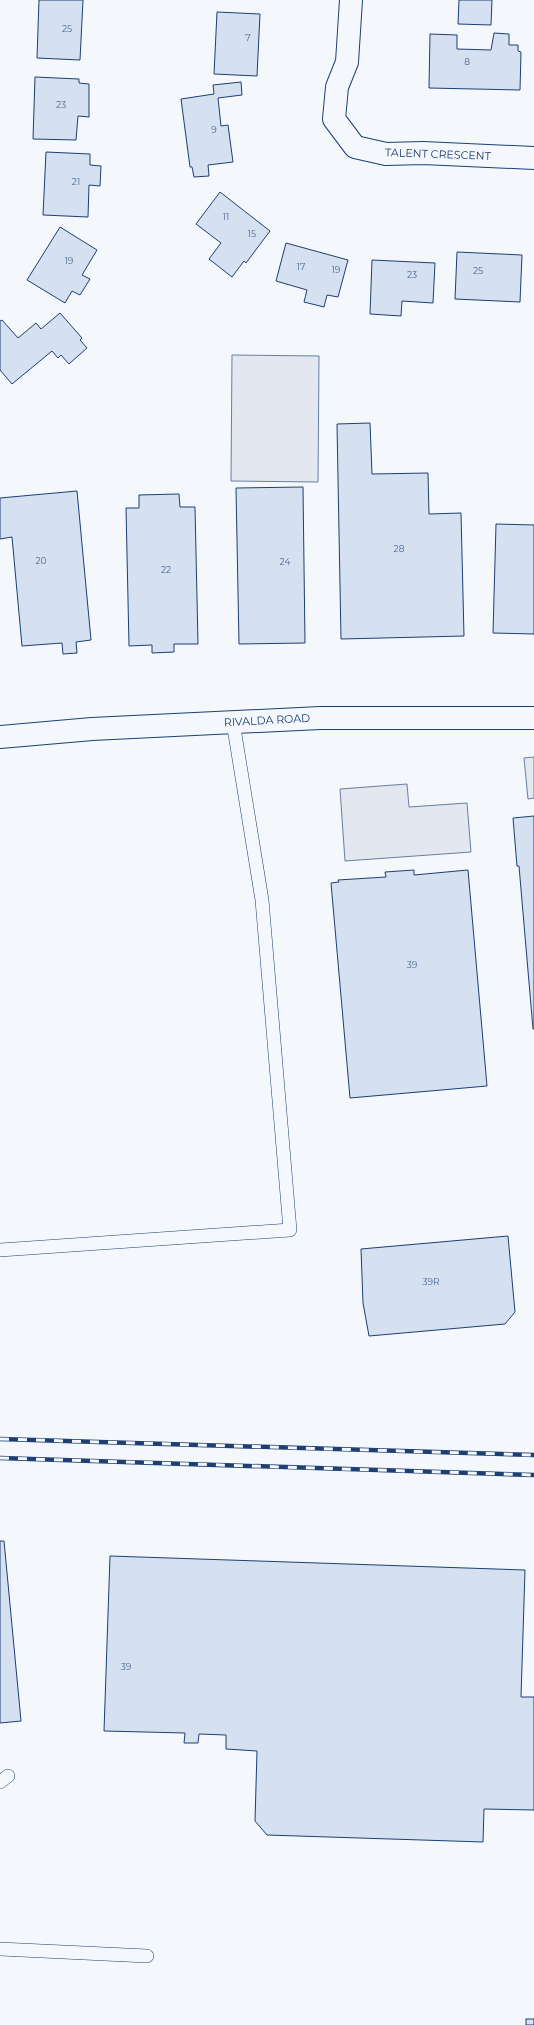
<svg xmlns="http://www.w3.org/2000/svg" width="534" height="2025" viewBox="0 0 534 2025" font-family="Montserrat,sans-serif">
	<rect width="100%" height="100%" fill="#f4f7fb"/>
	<!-- parking -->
	<g fill="#e3e8f0" stroke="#687fa3">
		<path d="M 232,355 L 319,356 L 318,482 L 231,481 Z"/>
		<path d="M 534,757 L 534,798 L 528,799 L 524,758 Z"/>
		<path d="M 407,784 L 409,807 L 467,803 L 471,852 L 345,861 L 340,789 Z"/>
	</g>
	<!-- building -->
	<g fill="#d5e0f0" stroke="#1d3f73">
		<path d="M 39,0 L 83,0 L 80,60 L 37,58 Z"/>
		<path d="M 459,0 L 492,0 L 491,25 L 458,24 Z"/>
		<path d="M 217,12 L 260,14 L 257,76 L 214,74 Z"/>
		<path d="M 494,33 L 509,34 L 509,45 L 518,45 L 518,51 L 521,52 L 520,90 L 429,88 L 430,34 L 457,35 L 457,49 L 491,50 Z"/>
		<path d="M 35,77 L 79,79 L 79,83 L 89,84 L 89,117 L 78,116 L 76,140 L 33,139 Z"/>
		<path d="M 241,82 L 242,95 L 218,98 L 221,126 L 228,125 L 233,162 L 208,165 L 209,176 L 194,177 L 192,167 L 190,167 L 181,99 L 214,94 L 213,85 Z"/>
		<path d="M 46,152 L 90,154 L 90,165 L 101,166 L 100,186 L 89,185 L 88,217 L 43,215 Z"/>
		<path d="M 220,192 L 270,231 L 246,263 L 244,261 L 232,277 L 209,259 L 221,243 L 196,224 Z"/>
		<path d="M 60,227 L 97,250 L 82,275 L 90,279 L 80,295 L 72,291 L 65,303 L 27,280 Z"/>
		<path d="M 286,243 L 348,260 L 338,297 L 327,295 L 324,307 L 304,302 L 307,290 L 276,281 Z"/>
		<path d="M 457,252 L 522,255 L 520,302 L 455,299 Z"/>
		<path d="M 372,260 L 435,263 L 433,303 L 402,301 L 401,316 L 370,314 Z"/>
		<path d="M 60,313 L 82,338 L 80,340 L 87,348 L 69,364 L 61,355 L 58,358 L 52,351 L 12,384 L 0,370 L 0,321 L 2,320 L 18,338 L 36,323 L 41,329 Z"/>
		<path d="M 370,423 L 372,474 L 428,473 L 429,514 L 461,513 L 464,636 L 341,639 L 337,424 Z"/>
		<path d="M 303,487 L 305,643 L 239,644 L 236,488 Z"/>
		<path d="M 77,491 L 91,640 L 76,642 L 77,653 L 63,654 L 62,643 L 22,646 L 12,537 L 0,539 L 0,498 Z"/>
		<path d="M 179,494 L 180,507 L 195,507 L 198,644 L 174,644 L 174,652 L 152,653 L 152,645 L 129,646 L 126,508 L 139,508 L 139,495 Z"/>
		<path d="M 496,524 L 534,525 L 534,634 L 493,633 Z"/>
		<path d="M 534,816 L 534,1029 L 533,1029 L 519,866 L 517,866 L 513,818 Z"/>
		<path d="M 414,870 L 414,875 L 468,870 L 487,1086 L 350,1098 L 331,883 L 339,882 L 338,880 L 386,877 L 385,872 Z"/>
		<path d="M 508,1236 L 515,1312 L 505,1324 L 369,1336 L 363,1303 L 361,1249 Z"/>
		<path d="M 0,1541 L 4,1541 L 21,1721 L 0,1723 Z"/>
		<path d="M 110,1556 L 525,1570 L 521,1697 L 534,1697 L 534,1810 L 484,1809 L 483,1842 L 267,1835 L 255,1821 L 257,1751 L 226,1749 L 226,1735 L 199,1734 L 198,1743 L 184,1743 L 185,1733 L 104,1731 Z"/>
		<rect x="526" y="2019" width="8" height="6"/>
	</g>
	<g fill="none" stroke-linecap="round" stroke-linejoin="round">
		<defs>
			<g id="lane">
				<path d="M 0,1250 L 290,1230 L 262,900 L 233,722"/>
				<path d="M 0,1782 L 8,1776"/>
				<path d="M 0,1949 L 147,1956"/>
			</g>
			<path id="street" d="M 351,0 L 347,62 L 337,87 L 334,119 L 355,147 L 386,154 L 423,153 L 534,158"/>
			<path id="secondary" d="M 0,737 L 92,729 L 320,718 L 534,718"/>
		</defs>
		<!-- lane casing -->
		<use href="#lane" stroke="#1d3f73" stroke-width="14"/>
		<!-- street casing -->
		<use href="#street" stroke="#1d3f73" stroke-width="24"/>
		<!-- secondary casing -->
		<use href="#secondary" stroke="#1d3f73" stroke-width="24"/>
		<!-- lane -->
		<use href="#lane" stroke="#f4f7fb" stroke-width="13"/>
		<!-- street -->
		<use href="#street" stroke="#f4f7fb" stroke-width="22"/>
		<!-- secondary -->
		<use href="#secondary" stroke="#f4f7fb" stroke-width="22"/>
		<defs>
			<g id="rail">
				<path d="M 0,1439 L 534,1455"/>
				<path d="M 0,1458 L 534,1475"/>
			</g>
		</defs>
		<!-- rail casing -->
		<use href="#rail" stroke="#1d3f73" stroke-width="4.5"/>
		<!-- rail -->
		<use href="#rail" stroke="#f4f7fb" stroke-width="3" stroke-dasharray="9" stroke-linecap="butt"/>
	</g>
	<g text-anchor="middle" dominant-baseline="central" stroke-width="3" stroke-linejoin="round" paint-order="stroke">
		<!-- number labels -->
		<g font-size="9" fill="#4b6792">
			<text x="67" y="28">25</text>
			<text x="248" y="37">7</text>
			<text x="467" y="61">8</text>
			<text x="61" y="104">23</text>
			<text x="214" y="129">9</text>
			<text x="76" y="181">21</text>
			<text x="226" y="216">11</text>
			<text x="252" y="233">15</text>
			<text x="69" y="260">19</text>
			<text x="301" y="266">17</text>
			<text x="336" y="269">19</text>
			<text x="478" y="270">25</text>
			<text x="412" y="274">23</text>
			<text x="399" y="548">28</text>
			<text x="41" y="560">20</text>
			<text x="285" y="561">24</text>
			<text x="166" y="569">22</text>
			<text x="412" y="964">39</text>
			<text x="431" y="1281">39R</text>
			<text x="126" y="1666">39</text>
		</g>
		<!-- street labels -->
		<g font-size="11" fill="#1d3f73" stroke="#f4f7fb">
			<text transform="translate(438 154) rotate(2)">TALENT CRESCENT</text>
			<text transform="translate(267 720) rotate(-3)">RIVALDA ROAD</text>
		</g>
	</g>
</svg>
